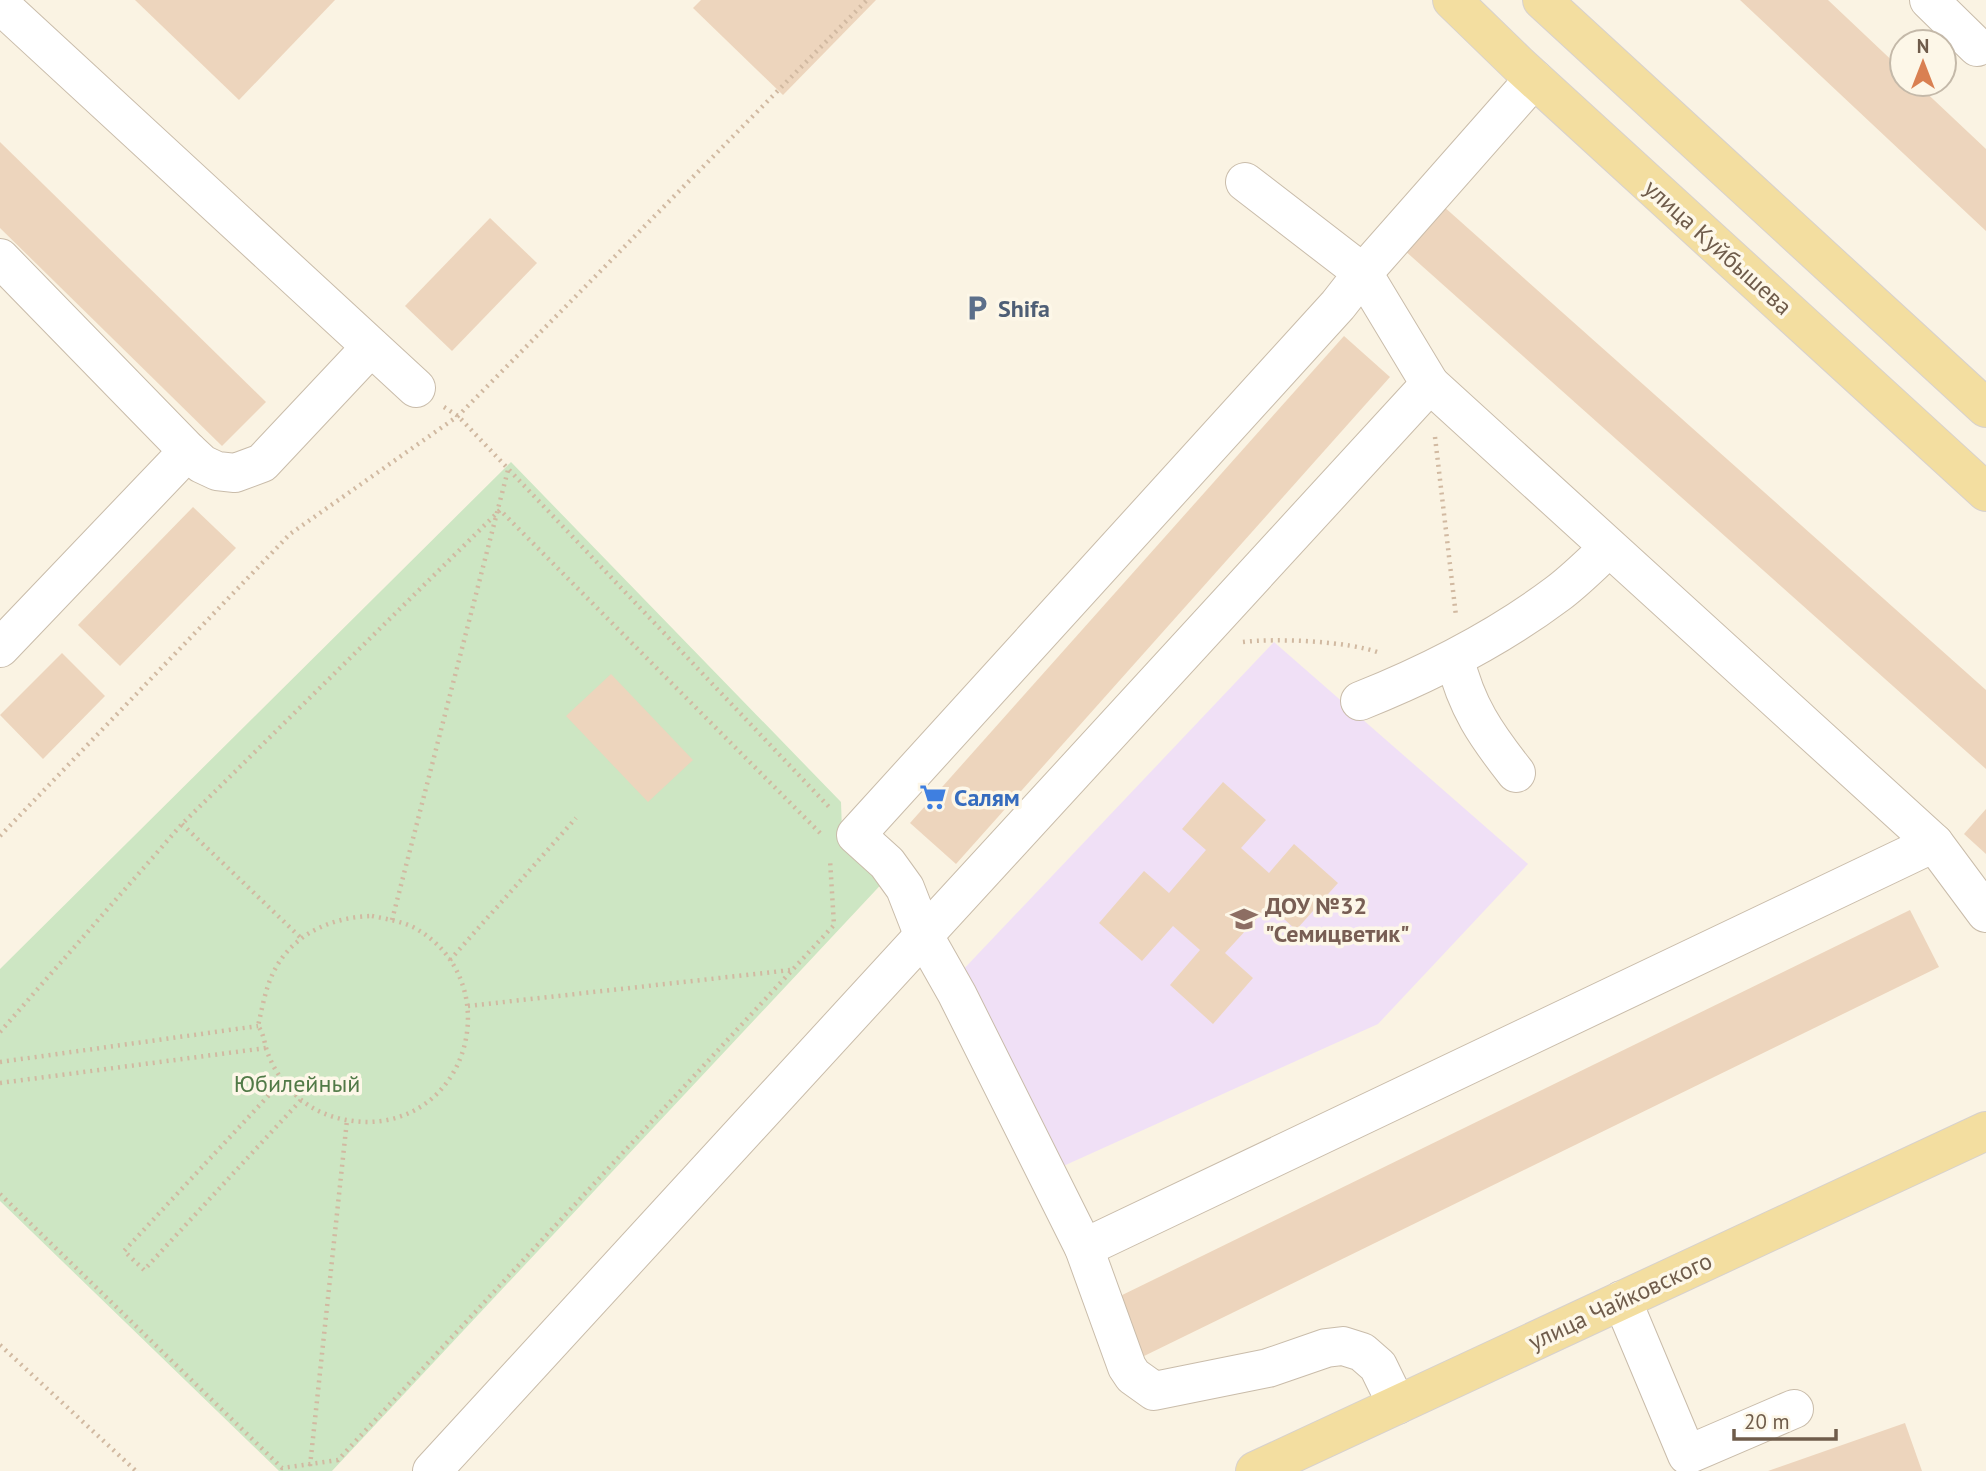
<svg xmlns="http://www.w3.org/2000/svg" width="1986" height="1471" viewBox="0 0 1986 1471" font-family="'PT Sans',sans-serif">
	<rect width="100%" height="100%" fill="#faf3e3"/>
	<!-- education -->
	<path fill="#f0e0f6" d="M 1274,642 L 1528,864 L 1378,1024 L 1059,1168 L 959,974 Z"/>
	<!-- green -->
	<path fill="#cde6c3" d="M 511,462 L 841,802 L 842,831 L 889,876 L 332,1471 L 279,1471 L 0,1201 L 0,969 Z"/>
	<!-- building -->
	<g fill="#edd5bd">
		<path d="M 135,0 L 335,0 L 239,100 Z"/>
		<path d="M 701,0 L 876,0 L 783,95 L 693,8 Z"/>
		<path d="M 1740,0 L 1828,0 L 1902,70 L 1902,84 L 1917,84 L 1986,149 L 1986,231 Z"/>
		<path d="M 0,142 L 266,402 L 222,446 L 0,228 Z"/>
		<path d="M 1433,197 L 1986,690 L 1986,769 L 1394,241 Z"/>
		<path d="M 490,218 L 537,263 L 452,351 L 405,306 Z"/>
		<path d="M 1344,336 L 1390,377 L 956,864 L 910,823 Z"/>
		<path d="M 193,507 L 236,548 L 120,666 L 78,625 Z"/>
		<path d="M 62,653 L 105,696 L 43,759 L 0,715 Z"/>
		<path d="M 611,674 L 693,760 L 648,802 L 566,716 Z"/>
		<path d="M 1223,782 L 1266,820 L 1241,848 L 1269,873 L 1294,844 L 1338,883 L 1296,930 L 1269,905 L 1225,953 L 1253,978 L 1213,1024 L 1170,985 L 1200,950 L 1173,926 L 1142,961 L 1099,923 L 1144,871 L 1169,893 L 1206,850 L 1182,829 Z"/>
		<path d="M 1986,809 L 1986,854 L 1964,834 Z"/>
		<path d="M 1910,910 L 1939,967 L 1140,1358 L 1112,1300 Z"/>
		<path d="M 1905,1423 L 1922,1471 L 1768,1471 Z"/>
	</g>
	<g fill="none" stroke-linecap="round" stroke-linejoin="round">
		<defs>
			<g id="minor">
				<path d="M 1929,0 L 1977,47"/>
				<path d="M 4,8 L 416,388"/>
				<path d="M 1245,182 L 1363,273 L 1534,79"/>
				<path d="M 0,258 L 188,451 L 0,648"/>
				<path d="M 188,451 L 202,464 L 217,471 L 235,473 L 262,463 L 371,347"/>
				<path d="M 1455,659 C 1466,706 1486,735 1516,773"/>
				<path d="M 1360,701 C 1430,673 1497,639 1557,594 C 1576,580 1592,563 1609,548"/>
				<path d="M 1084,1248 L 1934,843"/>
				<path d="M 1622,1300 L 1687,1455 L 1794,1409"/>
				<path d="M 1397,1405 L 1378,1366 L 1362,1352 L 1343,1346 L 1326,1348 L 1268,1368 L 1154,1391 L 1133,1376 L 1127,1367 L 1084,1248 L 957,994 L 923,934 L 905,888 L 887,863 L 856,835 L 1338,305 L 1363,273 L 1430,384"/>
				<path d="M 432,1471 L 1430,384 L 1934,843 L 1986,913"/>
			</g>
			<g id="major">
				<path d="M 1452,0 L 1519,65 L 1986,492"/>
				<path d="M 1542,0 L 1986,408"/>
				<path d="M 1255,1471 L 1986,1131"/>
			</g>
		</defs>
		<!-- minor casing -->
		<use href="#minor" stroke="#c9bcaa" stroke-width="40"/>
		<!-- major casing -->
		<use href="#major" stroke="#d7d1cd" stroke-width="40"/>
		<!-- path -->
		<g stroke="#d1b9a1" stroke-width="4.5" stroke-dasharray="2 5" stroke-linecap="butt">
			<path d="M 444,407 L 458,416 L 831,809"/>
			<path d="M 1435,437 L 1456,616"/>
			<path d="M 1243,642 C 1277,638 1348,641 1380,653"/>
			<path d="M 182,824 L 301,938"/>
			<path d="M 0,836 L 290,534 L 458,416 L 867,0"/>
			<path d="M 372,916 C 386,919 400,921 413,927 C 506,977 474,1119 369,1122 C 344,1122 319,1115 300,1099 C 285,1086 273,1069 267,1051 C 264,1042 264,1034 258,1026 C 262,1009 265,990 273,973 C 292,934 331,917 372,916 Z"/>
			<path d="M 392,920 L 508,470"/>
			<path d="M 450,960 L 576,818"/>
			<path d="M 468,1006 L 791,970"/>
			<path d="M 0,1032 L 182,824 L 500,510 L 821,834"/>
			<path d="M 0,1062 L 258,1026"/>
			<path d="M 283,1080 L 124,1251 L 144,1270 L 301,1100"/>
			<path d="M 0,1083 L 266,1048"/>
			<path d="M 0,1194 L 282,1468 L 338,1460 L 834,925 L 830,860"/>
			<path d="M 0,1345 L 136,1471"/>
			<path d="M 310,1466 L 347,1120"/>
		</g>
		<!-- minor -->
		<use href="#minor" stroke="#fff" stroke-width="38"/>
		<!-- major -->
		<use href="#major" stroke="#f3dea0" stroke-width="38"/>
	</g>
	<!-- icons -->
	<defs>
		<symbol id="parking-bare" viewBox="-9 -9 18 18"><path d="M-3.5-5.5H1a3.5 3.5 0 0 1 0 7H-1V5.5H-3.5ZM-1-3.4V-.6H.8a1.4 1.4 0 0 0 0-2.8Z" fill="#5c6f8a" stroke="#fdf7e8" stroke-width="2.5" paint-order="stroke"/></symbol>
		<symbol id="supermarket-bare" viewBox="-9 -9 18 18"><path d="M-6-5.5h2.5l.6 2H6L4.5 2H-2.5L-4.4-4H-6ZM-1.5 3.2a1.3 1.3 0 1 0 .1 0ZM3 3.2a1.3 1.3 0 1 0 .1 0Z" fill="#3f7fe0" stroke="#fdf7e8" stroke-width="2.5" paint-order="stroke"/></symbol>
		<symbol id="school-bare" viewBox="-9 -9 18 18"><path d="M0-5L7-2L0 1L-7-2ZM-4 1L0 2.5L4 1V4Q0 6-4 4Z" fill="#8d6e63" stroke="#fdf7e8" stroke-width="2.5" paint-order="stroke"/></symbol>
	</defs>
	<g fill-rule="evenodd">
		<use href="#parking-bare" x="958" y="289" width="38" height="38"/>
		<use href="#supermarket-bare" x="914" y="778" width="38" height="38"/>
		<use href="#school-bare" x="1225" y="900" width="38" height="38"/>
	</g>
	<g text-anchor="middle" dominant-baseline="central" stroke-width="7" stroke-linejoin="round" paint-order="stroke">
		<!-- street labels -->
		<g font-size="24" fill="#6f5c4b" stroke="#fdf7e8">
			<text transform="translate(1718 247) rotate(42)">улица Куйбышева</text>
			<text transform="translate(1620 1301) rotate(-25)">улица Чайковского</text>
		</g>
		<!-- service labels -->
		<g font-size="24" font-weight="bold" fill="#4e5e75" stroke="#fdf7e8" text-anchor="start">
			<text x="998" y="308">Shifa</text>
		</g>
		<!-- shop labels -->
		<g font-size="24" font-weight="bold" fill="#366cbe" stroke="#fdf7e8" text-anchor="start">
			<text x="954" y="797">Салям</text>
		</g>
		<!-- education labels -->
		<g font-size="24" font-weight="bold" fill="#785e54" stroke="#fdf7e8" text-anchor="start">
			<text x="1265" y="905">ДОУ №32<tspan x="1265" dy="28">"Семицветик"</tspan></text>
		</g>
		<!-- park labels -->
		<g font-size="24" fill="#517a47" stroke="#fdf7e8">
			<text x="297" y="1083">Юбилейный</text>
		</g>
	</g>
	<!-- north arrow -->
	<g transform="translate(1923 63)"><circle r="33" fill="#fdf7e8" stroke="#c4b9a9" stroke-width="2"/>
	<path d="M0-5L12 26L0 18L-12 26Z" fill="#d98052"/>
	<text y="-10" font-size="19" font-weight="bold" text-anchor="middle" fill="#6f5c4b">N</text>
	</g>
	<!-- scale -->
	<path d="M1734 1429v10h102v-10" fill="none" stroke="#6f5c4b" stroke-width="3.5"/>
	<text x="1744" y="1429" font-size="21" fill="#6f5c4b" stroke="#fdf7e8" stroke-width="5" paint-order="stroke">20 m</text>
</svg>
